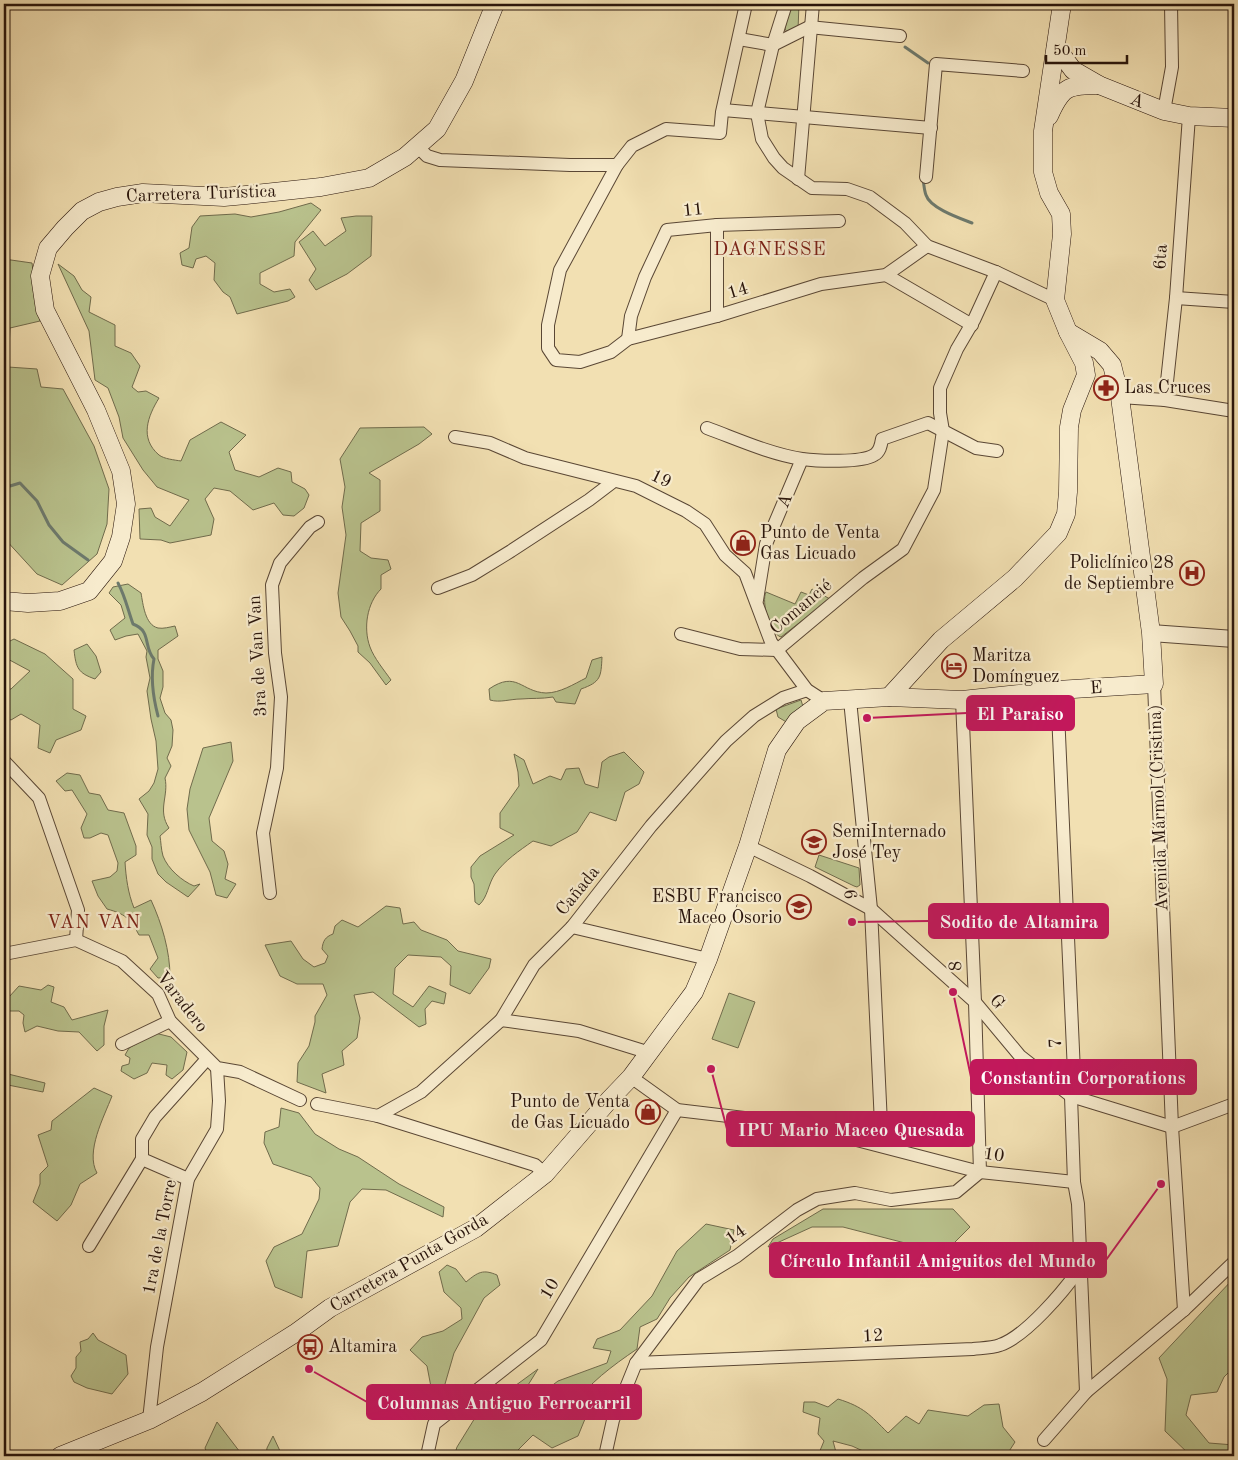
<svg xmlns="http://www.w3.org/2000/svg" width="1238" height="1460" viewBox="0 0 1238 1460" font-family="'Old Standard TT',serif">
	<rect width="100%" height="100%" fill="#f2e0b2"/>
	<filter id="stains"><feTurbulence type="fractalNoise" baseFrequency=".004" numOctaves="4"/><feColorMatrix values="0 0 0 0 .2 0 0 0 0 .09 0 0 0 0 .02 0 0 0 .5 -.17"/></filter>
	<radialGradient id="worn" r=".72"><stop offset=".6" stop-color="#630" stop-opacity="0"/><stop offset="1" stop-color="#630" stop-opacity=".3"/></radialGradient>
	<!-- green -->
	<g fill="#b9c28d" stroke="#706b4c">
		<path d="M 790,4 L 799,4 L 798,30 L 787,32 L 785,29 Z"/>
		<path d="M 311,203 L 321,210 L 295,242 L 294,256 L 260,273 L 260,284 L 274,292 L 290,289 L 295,297 L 288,301 L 237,314 L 230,297 L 223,292 L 214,280 L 215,263 L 206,256 L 196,259 L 193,268 L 182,265 L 180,253 L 189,248 L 192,227 L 200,216 L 235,214 L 251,217 L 279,212 Z"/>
		<path d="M 356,216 L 372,216 L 371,256 L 347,274 L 316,290 L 309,280 L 316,269 L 299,242 L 313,231 L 325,246 L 346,231 L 341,218 Z"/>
		<path d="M 4,259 L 32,263 L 40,321 L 10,328 L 8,367 L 37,369 L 41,387 L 63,389 L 94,446 L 109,489 L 107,524 L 97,554 L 62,585 L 37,574 L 4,538 Z"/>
		<path d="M 58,264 L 74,276 L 82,290 L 91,297 L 89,312 L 115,325 L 115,346 L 131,353 L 140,366 L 132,387 L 138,392 L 146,391 L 159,398 C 148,416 139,438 159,455 C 164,459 175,460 181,461 L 190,440 L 221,422 L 246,435 L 229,452 L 235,470 L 259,477 L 278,468 L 291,472 L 292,482 L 305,489 L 309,495 L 304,508 L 294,516 L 283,515 L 274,503 L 253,510 L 230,491 L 214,488 L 205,499 L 214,519 L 211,535 L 170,543 L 161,540 L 140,539 L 139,509 L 151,508 L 155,517 L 170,526 L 189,500 L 157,487 L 143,470 L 123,438 L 119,417 L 108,388 L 95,380 L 89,331 Z"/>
		<path d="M 424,427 L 432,434 L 419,444 L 369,473 L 380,480 L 380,511 L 361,523 L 360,551 L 371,558 L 388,560 L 391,569 L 381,575 L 381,589 C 367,603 363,628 370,647 C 374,658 384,670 391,680 L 386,685 L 370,663 L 358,652 L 358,646 L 350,631 L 341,617 L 338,593 L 346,535 L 342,507 L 345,487 L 340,459 L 360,428 Z"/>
		<path d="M 128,584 L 141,593 C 143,604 145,625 158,628 C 163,629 170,627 175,626 L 178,636 L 158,650 L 158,659 L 163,671 L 163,687 L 160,698 L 165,713 L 171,720 L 173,730 L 172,746 L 167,758 L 171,766 L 165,778 C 169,796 157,810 169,828 L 160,836 C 161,842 161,849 163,856 C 168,869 182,881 194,886 L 200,884 L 188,897 L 166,882 L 158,874 L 152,859 L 152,847 L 147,835 L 148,814 L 139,799 L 149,791 L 154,783 L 158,769 L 156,741 L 151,719 L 147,691 L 150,678 L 146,657 L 147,651 L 138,634 L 126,636 L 115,640 L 110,630 L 125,618 L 121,605 L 109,593 L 113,587 Z"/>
		<path d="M 812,589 L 830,599 L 781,637 C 770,634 761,602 766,592 L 795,604 L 801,592 L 809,595 Z"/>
		<path d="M 14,639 L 45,654 L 73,679 L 73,709 L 86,716 L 81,730 L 56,740 L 50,753 L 38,748 L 40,725 L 21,714 L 11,720 L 4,717 L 4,690 L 11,689 L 30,671 L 4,657 L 4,644 Z"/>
		<path d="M 87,644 L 96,656 L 101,672 L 95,679 C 78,673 76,668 74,650 Z"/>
		<path d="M 602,657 C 601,677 601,682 581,689 L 575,704 L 556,702 L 553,697 C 541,699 532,698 521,699 C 510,699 500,703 490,700 L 489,689 C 517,670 521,692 546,693 C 560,693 574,684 586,678 L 592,660 Z"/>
		<path d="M 801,700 L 804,710 L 788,723 L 778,717 L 776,709 Z"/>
		<path d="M 231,742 L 233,761 L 209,818 L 212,841 L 224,851 L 228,864 L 225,879 L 236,884 L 227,898 L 216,895 L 210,872 L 189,830 L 187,809 L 190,789 L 203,748 Z"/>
		<path d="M 624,752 L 644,772 L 639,784 L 625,792 L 616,821 L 590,812 L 577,832 L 551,846 L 533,841 C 519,851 505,860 495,874 C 488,884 488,897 479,905 L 475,902 L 474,884 L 471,877 L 471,867 L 480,856 L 514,835 L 500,828 L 500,813 L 519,786 L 518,772 L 514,754 L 524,760 L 533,784 L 550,776 L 561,780 L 566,769 L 579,768 L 585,784 L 598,788 L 602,762 L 609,757 Z"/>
		<path d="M 67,773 L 80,775 L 89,793 L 100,795 L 108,810 L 124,813 L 136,846 L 136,855 L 125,862 C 126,878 128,893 134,908 L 151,900 C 162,924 170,951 170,977 L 158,978 L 150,969 L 158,958 L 149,935 L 139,935 C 130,918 125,914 107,909 L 98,896 L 92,881 L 110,877 L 117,871 L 118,863 L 108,835 L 101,833 L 90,838 L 84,838 L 81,828 L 87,814 L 72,790 L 65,791 L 56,781 Z"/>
		<path d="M 819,855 L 859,868 L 860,885 L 857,887 L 854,886 L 815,867 Z"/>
		<path d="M 386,906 L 400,908 L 403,924 L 414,922 L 421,930 L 447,940 L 458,951 L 491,959 L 489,968 L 470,994 L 450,985 L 451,966 L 441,957 L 408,955 L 395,968 L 393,994 L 413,1007 L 429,986 L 446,993 L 444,1004 L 432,1001 L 425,1009 L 426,1024 L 419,1027 L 373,992 L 354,995 L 360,1018 L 357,1038 L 342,1051 L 344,1065 L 322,1074 L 326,1093 L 297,1082 L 298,1063 L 309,1046 L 315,1022 L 315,1016 L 327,995 L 323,984 L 297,984 L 280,976 L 265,945 L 291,941 L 303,959 L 314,967 L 325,963 L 328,956 L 322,949 C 323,941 325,937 333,934 L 335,926 L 342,920 L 358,927 Z"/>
		<path d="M 48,985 L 54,987 L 51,1002 L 64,1007 L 72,1020 L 108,1010 L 104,1026 L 104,1045 L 97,1051 L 79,1032 L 58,1031 L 37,1026 L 25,1032 L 23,1023 L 24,1015 L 19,1011 L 4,1011 L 4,996 L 9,997 L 19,986 L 41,990 Z"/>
		<path d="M 729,993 L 755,1002 L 738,1048 L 712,1039 Z"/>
		<path d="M 155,1033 L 171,1037 L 187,1052 L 183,1070 L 172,1079 L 166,1075 L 167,1065 L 152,1063 L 147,1073 L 134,1079 L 121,1071 L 122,1066 L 129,1064 L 130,1058 L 125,1055 L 129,1048 Z"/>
		<path d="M 4,1073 L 45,1083 L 43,1092 L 8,1085 L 4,1083 Z"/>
		<path d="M 94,1088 L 112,1096 C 104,1117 85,1152 97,1173 L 80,1184 L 71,1205 L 57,1221 L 33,1202 L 40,1184 L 40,1174 L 48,1166 L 38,1135 L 51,1130 L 52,1121 Z"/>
		<path d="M 281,1108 L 299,1113 L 315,1134 L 339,1149 L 358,1157 L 399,1184 L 444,1207 L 443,1217 L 386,1190 L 362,1189 L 350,1202 L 338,1246 L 307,1251 L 302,1298 L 275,1287 L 266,1261 L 274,1247 L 302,1234 L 319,1199 L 320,1188 L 311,1177 L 273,1164 L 264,1143 L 265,1132 L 279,1127 Z"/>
		<path d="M 823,1209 L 953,1209 L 970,1227 L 953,1244 L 909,1244 L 843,1227 L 812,1227 L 768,1247 L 773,1239 Z"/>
		<path d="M 706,1224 L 734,1230 L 730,1250 L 689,1277 L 670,1298 L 657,1319 L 640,1327 L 637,1349 C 612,1366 589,1383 571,1408 L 585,1419 L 578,1436 L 552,1448 L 533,1435 L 512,1456 L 454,1456 L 457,1447 L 478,1413 L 538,1369 L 515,1406 L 516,1413 L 558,1381 L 607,1363 L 611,1351 L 593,1348 L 597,1339 L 620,1330 L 652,1296 L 677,1251 Z"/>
		<path d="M 447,1265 L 456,1269 L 466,1282 C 478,1272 483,1269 497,1275 L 500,1285 L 484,1298 L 454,1353 L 445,1384 L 446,1392 L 438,1396 L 431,1387 L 427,1366 L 410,1350 L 422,1337 L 443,1331 L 462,1319 L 461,1308 L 444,1292 L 439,1272 Z"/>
		<path d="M 1233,1279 L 1234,1279 L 1234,1367 L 1224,1377 L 1217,1392 L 1191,1395 L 1186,1415 L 1209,1443 L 1234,1445 L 1234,1456 L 1191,1456 L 1165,1431 L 1167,1379 L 1159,1358 Z"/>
		<path d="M 93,1333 L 98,1340 L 126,1355 L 128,1374 L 112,1394 L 87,1388 L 74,1382 L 71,1376 L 76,1368 L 76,1357 L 81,1351 L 80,1342 L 88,1339 Z"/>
		<path d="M 838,1399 C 864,1407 870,1415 888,1433 L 906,1416 L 919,1424 L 928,1410 L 968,1416 L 984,1405 L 999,1404 L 1003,1427 L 1015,1442 L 1006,1456 L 931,1456 L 925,1453 L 919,1456 L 874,1456 L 852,1446 L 833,1441 L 837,1456 L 820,1456 L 819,1453 L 824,1441 L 818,1434 L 820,1418 L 803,1412 L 804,1402 L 815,1402 L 828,1407 Z"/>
		<path d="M 217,1422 L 243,1456 L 208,1456 L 205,1448 Z"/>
		<path d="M 273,1436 L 280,1451 L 280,1456 L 266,1456 L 267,1448 Z"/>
	</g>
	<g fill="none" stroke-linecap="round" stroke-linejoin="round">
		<!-- stream -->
		<g stroke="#6d796c" stroke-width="3">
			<path d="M 905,47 L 928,63"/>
			<path d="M 923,179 C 924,184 924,190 926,195 C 930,208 959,218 972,223"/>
			<path d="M 4,484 L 10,486 L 20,483 L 37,501 L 49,525 L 63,542 L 88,560"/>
			<path d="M 118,583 C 125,596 128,610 133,624 C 152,631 143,647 154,659 C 150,679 153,697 158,716"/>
		</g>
		<defs>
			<g id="minor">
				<path d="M 786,4 L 773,45 L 757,113 L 762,139 L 774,158 L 783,168 L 812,188 L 847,189 L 870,197 L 905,223 L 927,246 L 996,272 L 1055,300"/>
				<path d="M 739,39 L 773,45 L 809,27 L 900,36"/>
				<path d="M 723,110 L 931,128"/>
				<path d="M 1164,111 L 1172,67 L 1171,4"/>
				<path d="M 417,146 L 427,156 L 440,160 L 570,165 L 617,165 L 632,146 L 666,129 L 720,133 L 722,112 L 746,4"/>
				<path d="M 617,165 L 560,270 L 548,325 L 548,348 L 556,360 L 580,362 L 611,352 L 628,339 L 717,316 L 821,284 L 886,275 L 927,246"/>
				<path d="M 926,177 L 936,64 L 1023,71"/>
				<path d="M 798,179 L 813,4"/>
				<path d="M 717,225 L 717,316"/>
				<path d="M 886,275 L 972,325"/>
				<path d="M 1176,298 L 1234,302"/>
				<path d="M 628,339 L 631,316 L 645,277 L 667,230 L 717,225 L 839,221"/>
				<path d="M 1120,397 L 1165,400 L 1234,411"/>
				<path d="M 1165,400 L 1176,298 L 1189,116"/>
				<path d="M 707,428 C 737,439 770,454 802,459 C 817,461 862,463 874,455 C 880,452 881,445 882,439 L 928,423 L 976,448 L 997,451"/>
				<path d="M 455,437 L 490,443 L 525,458 L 636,486 L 686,511 L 705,524 L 725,555 L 745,573 L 771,642 L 807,690 L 824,701"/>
				<path d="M 438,588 L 472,575 L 511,551 L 589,500 L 614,481"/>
				<path d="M 757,600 L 766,544 L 802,459"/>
				<path d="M 681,634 L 740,649 L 777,650 L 863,578 L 903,549 L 934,490 L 943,431 L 940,413 L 940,388 L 957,349 L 974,320 L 996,272"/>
				<path d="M 1154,684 L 1172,1127 L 1184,1310"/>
				<path d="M 1057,690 L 1075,1095 L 1071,1096 L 1074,1182 L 1078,1204 L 1086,1392"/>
				<path d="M 850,700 L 871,909 L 882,1146"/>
				<path d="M 962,700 L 975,1002 L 980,1172"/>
				<path d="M 4,761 L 39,798 L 78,910 L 76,940"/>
				<path d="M 748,846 L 810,876 L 871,909 L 975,1002 L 1020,1056 L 1071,1096 L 1172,1127 L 1234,1104"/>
				<path d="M 270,893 L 263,833 L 277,768 L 281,697 L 275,653 L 272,585 L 280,563 L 310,527 L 318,522"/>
				<path d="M 572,927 L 708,959"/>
				<path d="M 4,954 L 76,940 L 122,961 L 158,994 L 170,1021 L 217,1068 L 240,1072 L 300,1100"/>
				<path d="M 501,1020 L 579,1031 L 650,1053"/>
				<path d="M 122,1044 L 170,1021"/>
				<path d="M 631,1077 L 677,1110 L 795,1124 L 980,1172 L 1074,1182"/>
				<path d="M 317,1104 L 378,1116 L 535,1165 L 545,1174"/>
				<path d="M 378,1116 L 421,1092 L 501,1020 L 534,965 L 572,927 L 651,826 L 726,741 L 754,716 L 783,698 L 807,690"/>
				<path d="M 142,1159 L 188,1179"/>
				<path d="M 89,1246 L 142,1159 L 142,1139 L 155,1117 L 207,1059"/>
				<path d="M 636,1363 L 973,1349 C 982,1348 992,1348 1000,1345 C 1026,1336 1064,1291 1080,1268"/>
				<path d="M 149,1420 L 157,1347 L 188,1179 L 217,1129 L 219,1101 L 217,1068"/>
				<path d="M 1044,1440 L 1086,1392 L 1184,1310 L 1234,1262"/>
				<path d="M 427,1456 L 434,1424 L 541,1340 L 677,1110"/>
				<path d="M 605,1456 L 613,1420 L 636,1363 L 699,1279 L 737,1256 L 797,1210 L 817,1199 L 855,1193 L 891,1200 L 956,1192 L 980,1172"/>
			</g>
			<path id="tertiary" d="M 1151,633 L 1234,639"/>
			<g id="secondary">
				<path d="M 1056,47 L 1073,70 L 1099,85 L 1164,111 L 1189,116 L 1234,118"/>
				<path d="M 1049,116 C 1062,87 1067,85 1099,85"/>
				<path d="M 4,601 L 28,603 L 60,601 L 89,591 L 113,561 L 121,537 L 126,504 L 121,471 L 96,410 L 45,310 L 40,276 L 48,248 L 65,228 L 82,211 L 99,202 L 117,197 L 143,193 L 224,197 L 246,195 L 321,187 L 369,178 L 405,157 L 437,129 L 464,81 L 495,4"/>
				<path d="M 889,697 L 941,640 L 1015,578 L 1058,533 L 1066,514 L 1068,492 L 1069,427 L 1072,410 L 1086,375 L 1084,363 L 1068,332 L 1055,300 L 1062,234 L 1061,214 L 1049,193 L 1043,172 L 1043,131 L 1062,4"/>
				<path d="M 60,1456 L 149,1420 L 202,1392 L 297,1332 L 330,1308 L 476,1228 L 545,1174 L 610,1099 L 631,1077 L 694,992 L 708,959 L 748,846 L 777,750 L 797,721 L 824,701 L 889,697 L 962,700 L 1057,690 L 1154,684 L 1151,633 L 1120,397 L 1112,365 L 1100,351 L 1068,332"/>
			</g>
		</defs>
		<!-- minor casing -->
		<use href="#minor" stroke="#5a4735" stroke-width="14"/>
		<!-- tertiary casing -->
		<use href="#tertiary" stroke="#5a4735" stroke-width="18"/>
		<!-- secondary casing -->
		<use href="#secondary" stroke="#28140b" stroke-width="19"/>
		<!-- minor -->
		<use href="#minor" stroke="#f7ebcd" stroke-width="12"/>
		<!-- tertiary -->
		<use href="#tertiary" stroke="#f7ebcd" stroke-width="16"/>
		<!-- secondary -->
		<use href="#secondary" stroke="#f7ebcd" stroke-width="18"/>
	</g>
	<!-- icons -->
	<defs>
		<symbol id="pharmacy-ring" viewBox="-11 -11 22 22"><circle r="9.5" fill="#f7ebcd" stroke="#8f2418" stroke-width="1.5"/><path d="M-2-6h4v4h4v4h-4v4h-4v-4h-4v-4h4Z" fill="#8f2418"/></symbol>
		<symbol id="shop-ring" viewBox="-11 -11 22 22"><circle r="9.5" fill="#f7ebcd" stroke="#8f2418" stroke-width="1.5"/><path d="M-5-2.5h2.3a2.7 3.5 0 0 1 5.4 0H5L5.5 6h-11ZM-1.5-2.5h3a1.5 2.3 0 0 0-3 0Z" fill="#8f2418"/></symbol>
		<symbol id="hospital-ring" viewBox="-11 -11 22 22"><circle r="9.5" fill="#f7ebcd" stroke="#8f2418" stroke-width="1.5"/><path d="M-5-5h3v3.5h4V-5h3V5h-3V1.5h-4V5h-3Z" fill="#8f2418"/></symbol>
		<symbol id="hotel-ring" viewBox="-11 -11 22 22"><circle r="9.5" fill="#f7ebcd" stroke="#8f2418" stroke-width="1.5"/><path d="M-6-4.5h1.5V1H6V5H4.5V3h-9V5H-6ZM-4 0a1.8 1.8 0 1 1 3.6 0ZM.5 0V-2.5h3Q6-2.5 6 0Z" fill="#8f2418"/></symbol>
		<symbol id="school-ring" viewBox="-11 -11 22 22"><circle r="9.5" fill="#f7ebcd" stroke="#8f2418" stroke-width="1.5"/><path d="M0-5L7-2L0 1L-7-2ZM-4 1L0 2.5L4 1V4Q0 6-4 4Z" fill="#8f2418"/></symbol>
		<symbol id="bus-ring" viewBox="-11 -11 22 22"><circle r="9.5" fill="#f7ebcd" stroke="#8f2418" stroke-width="1.5"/><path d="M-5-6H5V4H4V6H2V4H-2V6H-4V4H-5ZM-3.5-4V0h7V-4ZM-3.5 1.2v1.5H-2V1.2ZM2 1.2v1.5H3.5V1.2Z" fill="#8f2418"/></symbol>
	</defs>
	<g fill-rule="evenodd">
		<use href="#pharmacy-ring" x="1092" y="374" width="28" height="28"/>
		<use href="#shop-ring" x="729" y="529" width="28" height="28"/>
		<use href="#hospital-ring" x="1178" y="559" width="28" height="28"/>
		<use href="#hotel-ring" x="940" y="652" width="28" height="28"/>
		<use href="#school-ring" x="800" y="828" width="28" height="28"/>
		<use href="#school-ring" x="785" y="893" width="28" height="28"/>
		<use href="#shop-ring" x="634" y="1098" width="28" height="28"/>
		<use href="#bus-ring" x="296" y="1333" width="28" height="28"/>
	</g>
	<g text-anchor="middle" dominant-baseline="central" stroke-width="4.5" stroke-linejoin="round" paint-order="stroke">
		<!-- street labels -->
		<g font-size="18" fill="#28140b" stroke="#f7ebcd">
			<text transform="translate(1137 101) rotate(22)">A</text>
			<text transform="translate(201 194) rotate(-2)">Carretera Turística</text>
			<text transform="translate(693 210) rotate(-6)">11</text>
			<text transform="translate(1161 257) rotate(-87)">6ta</text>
			<text transform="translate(738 291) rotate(-17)">14</text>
			<text transform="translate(661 479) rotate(26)">19</text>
			<text transform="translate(785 501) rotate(-67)">A</text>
			<text transform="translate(801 607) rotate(-40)">Comancié</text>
			<text transform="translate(258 656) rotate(-93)">3ra de Van Van</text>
			<text transform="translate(1096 688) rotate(-4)">E</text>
			<text transform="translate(1159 808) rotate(-92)">Avenida Mármol (Cristina)</text>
			<text transform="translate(578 891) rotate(-51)">Cañada</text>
			<text transform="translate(852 894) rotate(-96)">9</text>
			<text transform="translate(956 966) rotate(-92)">8</text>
			<text transform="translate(182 1002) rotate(52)">Varadero</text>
			<text transform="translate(997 1002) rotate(50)">G</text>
			<text transform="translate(1056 1043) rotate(-93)">7</text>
			<text transform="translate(994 1155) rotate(8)">10</text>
			<text transform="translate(736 1235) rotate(-35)">14</text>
			<text transform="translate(160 1237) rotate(-79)">1ra de la Torre</text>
			<text transform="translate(409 1263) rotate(-30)">Carretera Punta Gorda</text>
			<text transform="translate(550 1289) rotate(-60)">10</text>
			<text transform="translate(873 1336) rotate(-3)">12</text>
		</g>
		<!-- poi labels -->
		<g font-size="18" fill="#28140b" stroke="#f7ebcd" text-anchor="start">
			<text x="1124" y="388">Las Cruces</text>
			<text x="760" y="533">Punto de Venta<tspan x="760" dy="21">Gas Licuado</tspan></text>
			<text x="1174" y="563" text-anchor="end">Policlínico 28<tspan x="1174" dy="21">de Septiembre</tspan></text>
			<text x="972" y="656">Maritza<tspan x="972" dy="21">Domínguez</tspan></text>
			<text x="832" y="832">SemiInternado<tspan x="832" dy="21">José Tey</tspan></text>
			<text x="782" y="897" text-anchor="end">ESBU Francisco<tspan x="782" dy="21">Maceo Osorio</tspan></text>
			<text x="630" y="1102" text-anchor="end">Punto de Venta<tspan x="630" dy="21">de Gas Licuado</tspan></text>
			<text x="328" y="1347">Altamira</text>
		</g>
		<!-- neighbourhood labels -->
		<g font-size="19" letter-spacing="1" fill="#7a1f14" stroke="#f7ebcd">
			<text x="770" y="250">DAGNESSE</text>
			<text x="94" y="923">VAN VAN</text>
		</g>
	</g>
	<!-- callouts -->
	<path fill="none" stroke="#c2185b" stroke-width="2" d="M867 718L967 713M852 922L929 921M953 992L971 1077M711 1069L727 1129M1161 1184L1106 1260M309 1369L367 1402"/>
	<g fill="#c2185b" stroke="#f7ebcd" stroke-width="2">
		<circle cx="867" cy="718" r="5"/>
		<circle cx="852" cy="922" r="5"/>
		<circle cx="953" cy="992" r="5"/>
		<circle cx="711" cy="1069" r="5"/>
		<circle cx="1161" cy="1184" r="5"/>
		<circle cx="309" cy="1369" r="5"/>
	</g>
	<g fill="#c2185b" stroke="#c2185b" stroke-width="2">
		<rect x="967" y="696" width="107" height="34" rx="5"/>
		<rect x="929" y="904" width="179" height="34" rx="5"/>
		<rect x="971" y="1060" width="225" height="34" rx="5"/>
		<rect x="727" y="1112" width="247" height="34" rx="5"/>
		<rect x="770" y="1243" width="336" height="34" rx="5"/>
		<rect x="367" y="1385" width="274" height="34" rx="5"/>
	</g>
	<g font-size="19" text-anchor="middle" font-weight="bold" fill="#fff">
		<text x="1020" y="720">El Paraiso</text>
		<text x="1019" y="928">Sodito de Altamira</text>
		<text x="1083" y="1084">Constantin Corporations</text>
		<text x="851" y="1136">IPU Mario Maceo Quesada</text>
		<text x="938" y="1267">Círculo Infantil Amiguitos del Mundo</text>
		<text x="504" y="1409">Columnas Antiguo Ferrocarril</text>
	</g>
	<!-- margin -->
	<rect width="1238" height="1460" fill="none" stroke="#f2e0b2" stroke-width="20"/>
	<rect x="5" y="5" width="1228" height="1450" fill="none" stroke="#28140b" stroke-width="2.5"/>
	<rect x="10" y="10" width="1218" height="1440" fill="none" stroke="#28140b"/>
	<!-- scale -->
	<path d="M1046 55v8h81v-8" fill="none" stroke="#28140b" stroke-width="2.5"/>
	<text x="1053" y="55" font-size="15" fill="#28140b" stroke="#f7ebcd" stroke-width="4" paint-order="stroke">50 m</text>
	<rect width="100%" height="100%" filter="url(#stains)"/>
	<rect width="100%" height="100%" fill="url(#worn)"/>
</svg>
